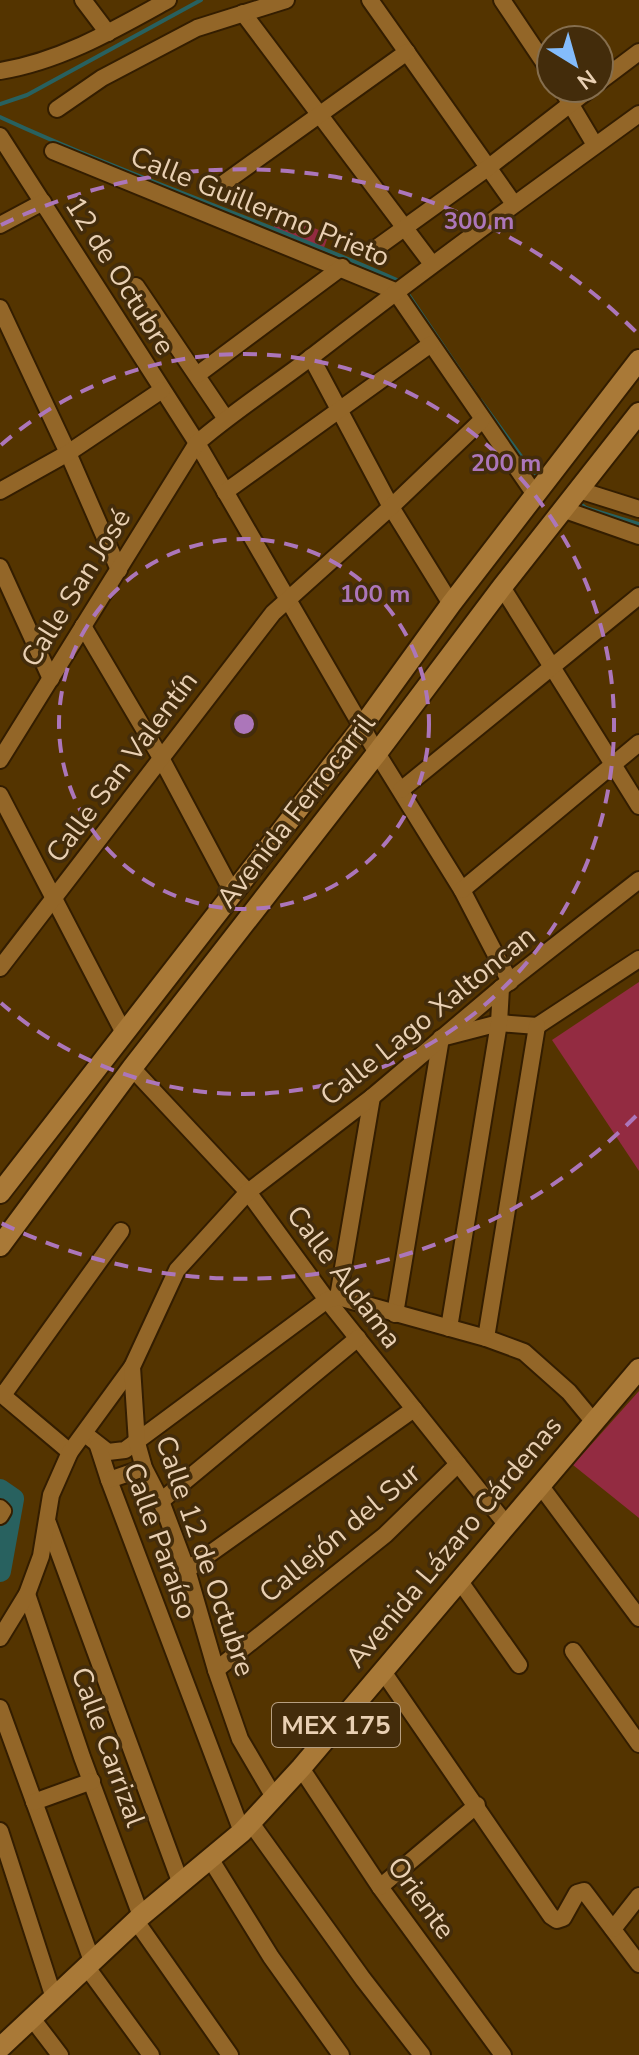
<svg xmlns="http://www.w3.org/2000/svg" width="639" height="2055" viewBox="0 0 639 2055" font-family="'Nunito Sans',sans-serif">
	<rect width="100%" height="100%" fill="#543400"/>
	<!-- green -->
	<g fill="#932b41">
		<path d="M 279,214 L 329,234 L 321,256 L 270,236 Z"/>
		<path d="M 639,982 L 639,1171 L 552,1040 Z"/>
		<path d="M 639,1391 L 639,1518 L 573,1465 Z"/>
	</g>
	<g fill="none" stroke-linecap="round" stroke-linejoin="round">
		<!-- stream -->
		<g stroke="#28615f" stroke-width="4">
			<path d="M 0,104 L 27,95 L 201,0"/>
			<path d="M 0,117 C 130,177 266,222 397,280 L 400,284"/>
			<path d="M 406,291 L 475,393"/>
			<path d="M 480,400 L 531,470 L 541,477"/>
			<path d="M 578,502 L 586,508 L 639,524"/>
		</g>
		<!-- river -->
		<path stroke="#28615f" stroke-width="22" d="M 0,1490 L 13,1499 L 0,1571"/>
		<defs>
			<g id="minor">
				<path d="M 83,0 L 108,33"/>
				<path d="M 370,0 L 514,204"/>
				<path d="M 502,0 L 551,73"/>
				<path d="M 243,13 L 432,264"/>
				<path d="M 0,71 C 61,61 114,30 168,0"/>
				<path d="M 599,82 L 639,52"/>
				<path d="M 561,88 L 595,145"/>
				<path d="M 57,109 L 102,78 L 197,28 L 286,0"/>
				<path d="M 0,136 L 197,443 L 377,753 L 462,890 L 510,982"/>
				<path d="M 53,151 L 395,291 L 536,496"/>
				<path d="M 224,183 L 407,52"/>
				<path d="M 0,225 L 43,202"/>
				<path d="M 375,249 L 489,167 L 591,88"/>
				<path d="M 136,286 L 226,419"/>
				<path d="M 0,308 L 68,453 L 119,570"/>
				<path d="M 311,357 L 391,507 L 451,604"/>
				<path d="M 197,375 L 342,267"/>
				<path d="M 579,490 L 639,509"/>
				<path d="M 0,491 L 68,453 L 162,390"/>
				<path d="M 225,492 L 431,344"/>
				<path d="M 565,510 L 639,536"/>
				<path d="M 0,567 L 51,679"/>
				<path d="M 502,587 L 639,806"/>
				<path d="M 83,626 L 161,758 L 233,893"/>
				<path d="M 0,760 L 197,443 C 234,411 275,385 314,355 C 421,272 530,193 639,114"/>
				<path d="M 401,790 L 639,596"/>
				<path d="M 0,795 L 124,1033"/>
				<path d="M 462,890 L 639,743"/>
				<path d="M 0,968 L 273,613 L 391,507 L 482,420"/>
				<path d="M 537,1026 L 639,959"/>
				<path d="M 132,1068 L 248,1192 L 327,1300 L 506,1524"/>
				<path d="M 338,1297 L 372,1097"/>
				<path d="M 395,1314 L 441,1038 L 499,1023 L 537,1026"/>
				<path d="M 449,1328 L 499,1023 L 501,988"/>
				<path d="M 486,1338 L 537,1026"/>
				<path d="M 0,1393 L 70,1452"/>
				<path d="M 3,1395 L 121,1231"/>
				<path d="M 85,1434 L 108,1452 L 125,1450 L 327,1300 L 338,1297 L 486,1338 L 524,1352 L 569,1392 L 593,1421"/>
				<path d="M 98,1446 L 109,1480 L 242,1832"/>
				<path d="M 109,1480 L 144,1468"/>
				<path d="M 540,1485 L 639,1618"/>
				<path d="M 161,1501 L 358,1338"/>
				<path d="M 0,1508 L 3,1511 L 0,1516"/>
				<path d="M 48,1523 L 181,1884"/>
				<path d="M 187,1570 L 414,1409"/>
				<path d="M 459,1580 L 519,1665"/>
				<path d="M 27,1594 L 82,1757 L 141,1916"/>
				<path d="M 0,1638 L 27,1594 L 41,1556 L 51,1495 L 70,1452 L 132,1367"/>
				<path d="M 573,1651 L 639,1744"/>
				<path d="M 216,1670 L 385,1535 L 458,1464"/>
				<path d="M 382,1670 L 551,1916 L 557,1920 L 563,1918 L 577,1893 L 584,1891 L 639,1964"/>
				<path d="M 0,1708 L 92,1961"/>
				<path d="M 301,1768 L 380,1887 L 503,2055"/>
				<path d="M 274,1797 L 240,1739 L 216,1670 L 187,1570 L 161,1501 L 144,1468 L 137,1443 L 132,1367 L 177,1270 L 248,1192 L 372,1097 L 501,988 L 639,880"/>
				<path d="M 34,1802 L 92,1781"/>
				<path d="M 251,1823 L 363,1979 L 422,2055"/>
				<path d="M 0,1831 L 53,1995"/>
				<path d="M 211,1860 L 271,1957 L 341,2055"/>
				<path d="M 380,1887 L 477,1805"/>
				<path d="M 136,1921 L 230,2055"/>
				<path d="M 613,1929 L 639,1896"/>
				<path d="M 86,1966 L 151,2055"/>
				<path d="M 31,2017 L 60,2055"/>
			</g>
			<g id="major">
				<path d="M 0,1193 L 362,727 L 451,604 L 639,360"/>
				<path d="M 0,1246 L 132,1068 L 377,753 L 502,587 L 639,413"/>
				<path d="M 0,2048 L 141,1916 L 242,1832 L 301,1768 L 639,1369"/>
			</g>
		</defs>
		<!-- minor casing -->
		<use href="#minor" stroke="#331d00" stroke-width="20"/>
		<!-- major casing -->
		<use href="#major" stroke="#331d00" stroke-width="24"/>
		<!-- minor -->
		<use href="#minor" stroke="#936628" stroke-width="16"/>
		<!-- major -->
		<use href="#major" stroke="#a97937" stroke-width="20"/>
	</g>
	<!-- distance rings -->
	<g fill="none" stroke="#ac76ba" stroke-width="4" stroke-dasharray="14 10">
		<circle cx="244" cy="724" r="185"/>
		<path d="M1 445A370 370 0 1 1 1 1003"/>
		<path d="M636 1116A555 555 0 0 1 1 1223M1 225A555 555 0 0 1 636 332"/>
	</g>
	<g text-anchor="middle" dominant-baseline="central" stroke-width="7" stroke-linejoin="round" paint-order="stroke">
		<!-- shield labels -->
		<rect fill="#432c0b" stroke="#b79f81" stroke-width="2" x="272" y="1703" width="128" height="44" rx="6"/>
		<g font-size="26" font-weight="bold" fill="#e9d0b3">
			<text x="336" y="1725">MEX 175</text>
		</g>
		<!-- street labels -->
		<g font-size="28" fill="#e9d0b3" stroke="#432c0b">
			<text transform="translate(260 207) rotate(22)">Calle Guillermo Prieto</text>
			<text transform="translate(120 276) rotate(58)">12 de Octubre</text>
			<text transform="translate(76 588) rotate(-58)">Calle San José</text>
			<text transform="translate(122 767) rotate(-53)">Calle San Valentín</text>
			<text transform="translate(296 811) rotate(-52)">Avenida Ferrocarril</text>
			<text transform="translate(428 1016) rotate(-39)">Calle Lago Xaltoncan</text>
			<text transform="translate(344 1277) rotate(53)">Calle Aldama</text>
			<text transform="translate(340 1533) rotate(-40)">Callejón del Sur</text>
			<text transform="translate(160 1541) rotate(70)">Calle Paraíso</text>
			<text transform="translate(454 1542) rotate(-50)">Avenida Lázaro Cárdenas</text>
			<text transform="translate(205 1556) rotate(71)">Calle 12 de Octubre</text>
			<text transform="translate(108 1747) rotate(70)">Calle Carrizal</text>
			<text transform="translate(421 1898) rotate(54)">Oriente</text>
		</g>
	</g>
	<circle cx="244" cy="724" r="12" fill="#ac76ba" stroke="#432c0b" stroke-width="4"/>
	<g font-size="24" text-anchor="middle" font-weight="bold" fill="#ac76ba" stroke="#432c0b" stroke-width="7" stroke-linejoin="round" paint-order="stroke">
		<text x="479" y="229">300 m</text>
		<text x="506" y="471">200 m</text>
		<text x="375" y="602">100 m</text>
	</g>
	<!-- north arrow -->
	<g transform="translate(575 64) rotate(143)"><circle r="38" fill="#432c0b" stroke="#856e4e" stroke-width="2"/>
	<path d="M0-6L14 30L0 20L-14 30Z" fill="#84bcfb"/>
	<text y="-12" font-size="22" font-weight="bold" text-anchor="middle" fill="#e9d0b3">N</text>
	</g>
</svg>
